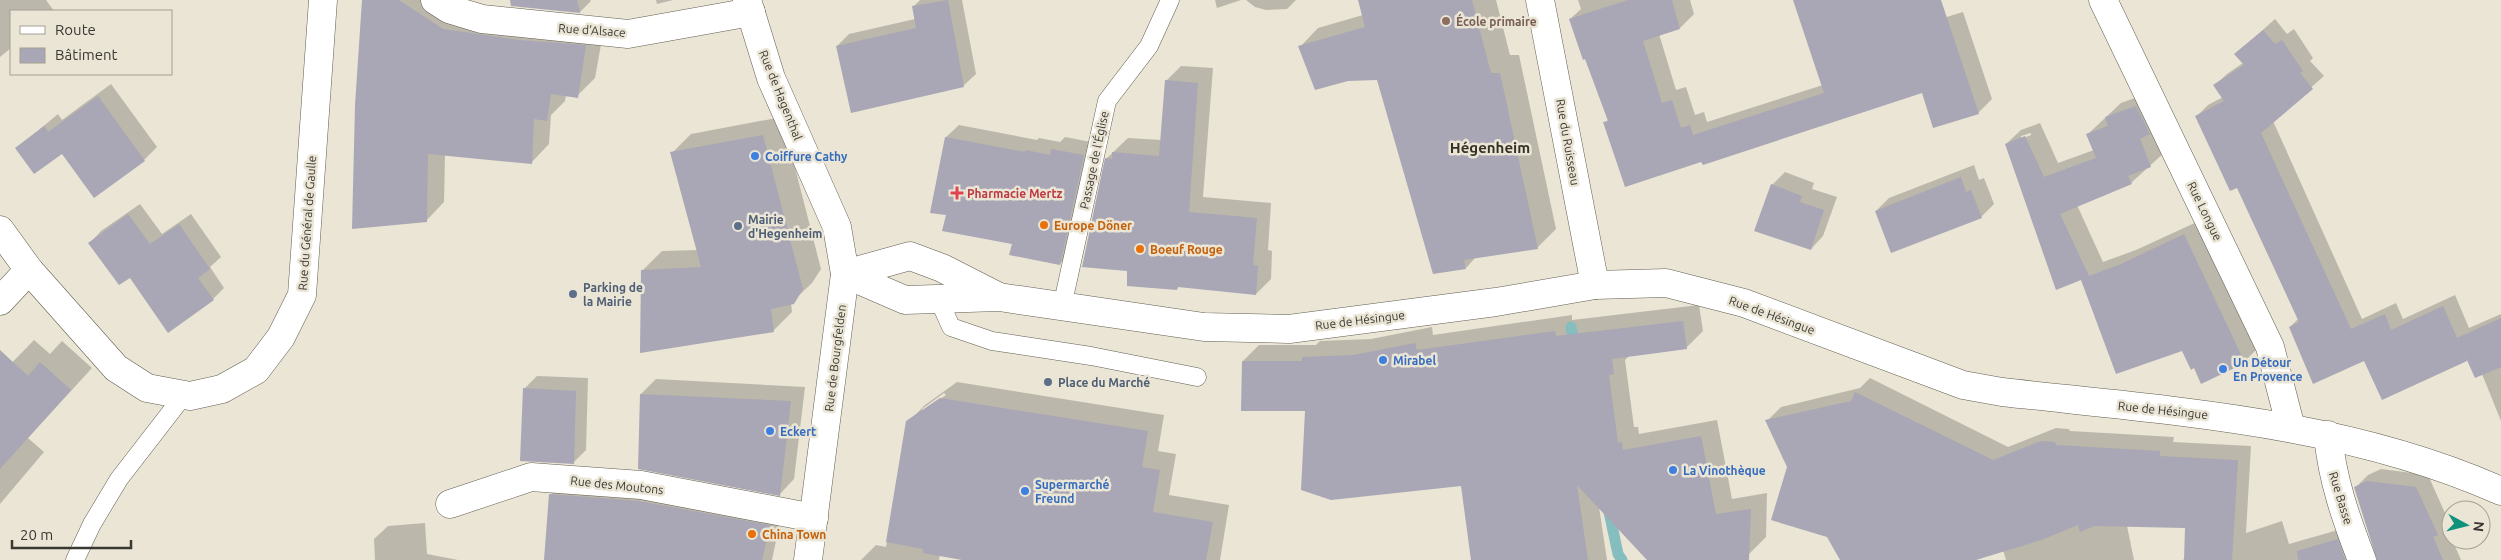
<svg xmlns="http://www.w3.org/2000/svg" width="2501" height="560" viewBox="0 0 2501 560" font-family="Ubuntu,sans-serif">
	<rect width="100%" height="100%" fill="#eae5d5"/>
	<!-- shadow -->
	<g fill="#0003" fill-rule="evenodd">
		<path d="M 0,0 L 46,0 L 54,11 L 11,11 L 11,48 L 0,57 Z"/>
		<path d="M 364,0 L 444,0 L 604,28 L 595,78 L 577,96 L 566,95 L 565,101 L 551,115 L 549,144 L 531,163 L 445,154 L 444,202 L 426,221 Z"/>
		<path d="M 511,0 L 590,0 L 591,1 L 580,12 L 512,5 Z"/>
		<path d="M 656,0 L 673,0 L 657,4 Z"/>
		<path d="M 920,0 L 962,0 L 976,74 L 963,86 L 837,46 L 849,34 L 915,19 L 913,7 Z"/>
		<path d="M 1215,0 L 1241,0 L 1217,8 Z"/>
		<path d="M 1246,0 L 1296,0 L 1287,9 L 1266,10 L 1255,7 Z"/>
		<path d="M 1359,0 L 1496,0 L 1510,55 L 1519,55 L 1556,229 L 1537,248 L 1476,257 L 1466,268 L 1378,79 L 1300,47 L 1318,28 L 1363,15 Z"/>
		<path d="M 1578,0 L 1690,0 L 1694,14 L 1680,28 L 1659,34 L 1676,90 L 1686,87 L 1695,115 L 1704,112 L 1707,122 L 1823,85 L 1795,0 L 1934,0 L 1940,19 L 1963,12 L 1992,99 L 1978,113 L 1923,91 L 1702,160 L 1605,123 L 1609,119 L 1570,19 L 1581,9 Z"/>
		<path d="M 2275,19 L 2287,34 L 2294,29 L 2313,58 L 2310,61 L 2324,76 L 2273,121 L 2362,319 L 2396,303 L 2403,319 L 2455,295 L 2469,328 L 2501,314 L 2501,421 L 2482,374 L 2468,359 L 2383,398 L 2365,359 L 2290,327 L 2298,319 L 2237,186 L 2197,116 L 2208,105 L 2223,97 L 2215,85 L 2227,74 L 2243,63 L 2236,54 Z"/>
		<path d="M 1181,66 L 1213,68 L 1203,197 L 1271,203 L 1268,250 L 1272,251 L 1271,279 L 1256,294 L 1180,286 L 1177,288 L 1129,270 L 1106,159 L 1128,138 L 1161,140 L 1166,81 Z"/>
		<path d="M 111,84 L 157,147 L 144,160 L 17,148 L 58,114 L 62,120 Z"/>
		<path d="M 2151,92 L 2165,152 L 2131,183 L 2077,205 L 2103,262 L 2136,250 L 2199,221 L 2258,348 L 2244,362 L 2195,367 L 2183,350 L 2082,278 L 2006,144 L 2021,130 L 2040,123 L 2058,163 L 2094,150 L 2088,134 L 2121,103 ZM 2031,133 L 2031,135 L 2021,139 L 2021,136 Z"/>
		<path d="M 782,117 L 821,269 L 812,283 L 791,303 L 792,312 L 774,330 L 643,270 L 662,251 L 698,250 L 672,153 L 691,134 Z"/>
		<path d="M 959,125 L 1037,140 L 1039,138 L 1060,142 L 1065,137 L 1096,143 L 1072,251 L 1060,264 L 948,214 L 931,212 L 946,137 Z"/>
		<path d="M 1974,165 L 1979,180 L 1984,178 L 1994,204 L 1981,217 L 1876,211 L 1889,198 Z"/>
		<path d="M 1785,172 L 1814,183 L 1812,189 L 1837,197 L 1823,236 L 1811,249 L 1772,185 Z"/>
		<path d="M 140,204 L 162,234 L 191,214 L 221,257 L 210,267 L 224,288 L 213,299 L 130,276 L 90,243 L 101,231 Z"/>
		<path d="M 1699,305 L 1703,331 L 1686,348 L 1630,355 L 1625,360 L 1634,427 L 1638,427 L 1639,434 L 1717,420 L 1732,499 L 1767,493 L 1766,537 L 1749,554 L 1738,560 L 1648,560 L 1599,507 L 1607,560 L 1473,560 L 1463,484 L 1306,410 L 1243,361 L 1259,345 L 1316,345 L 1320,341 L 1371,339 L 1432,327 L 1433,335 L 1572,315 L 1572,320 Z"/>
		<path d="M 34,340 L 50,354 L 62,341 L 92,368 L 28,438 L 44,452 L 0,504 L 0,375 Z"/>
		<path d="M 537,376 L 588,378 L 586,450 L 573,463 L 524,389 Z"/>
		<path d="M 1870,378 L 2008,447 L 2056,428 L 2069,429 L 2070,431 L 2174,437 L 2173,442 L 2251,446 L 2246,533 L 2282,521 L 2289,544 L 2352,526 L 2370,560 L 2183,560 L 2186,557 L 2187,527 L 2127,526 L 2134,560 L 2006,560 L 2003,550 L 1971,560 L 1842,560 L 1789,467 L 1767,421 L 1781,407 L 1860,388 Z"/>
		<path d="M 656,379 L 805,387 L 794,479 L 780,494 L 641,394 Z"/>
		<path d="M 957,382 L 1164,415 L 1158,451 L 1176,454 L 1169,495 L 1229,505 L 1220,560 L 971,560 L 940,555 L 939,560 L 861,560 L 876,545 L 886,547 L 908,422 L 925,405 ZM 944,393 L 946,395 L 922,412 L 922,409 Z"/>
		<path d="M 2381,469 L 2428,475 L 2449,522 L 2446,525 L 2461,560 L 2378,560 L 2355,488 L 2368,475 Z"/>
		<path d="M 564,481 L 782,512 L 772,560 L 546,560 L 550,495 Z"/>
		<path d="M 425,523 L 427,554 L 458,560 L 375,560 L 374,539 L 388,526 Z"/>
	</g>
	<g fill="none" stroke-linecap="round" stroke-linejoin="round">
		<!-- stream -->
		<g stroke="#86bdbf" stroke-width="11">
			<path d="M 1571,327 L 1575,347"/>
			<path d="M 1608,507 L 1618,554 L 1622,560"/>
		</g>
	</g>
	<!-- building -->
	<g fill="#a9a6b5">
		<path d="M 362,0 L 399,0 L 443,29 L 519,40 L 586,45 L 578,98 L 551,94 L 547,121 L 534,119 L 532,164 L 428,154 L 427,222 L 352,229 L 355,105 Z"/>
		<path d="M 510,0 L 577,0 L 580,13 L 511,6 Z"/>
		<path d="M 948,0 L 964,87 L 851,113 L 836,46 L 916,28 L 912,6 Z"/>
		<path d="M 1358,0 L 1472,0 L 1491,73 L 1500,73 L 1538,249 L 1464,260 L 1466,269 L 1433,274 L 1377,80 L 1348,81 L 1315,90 L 1298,46 L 1365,27 Z"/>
		<path d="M 1628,0 L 1672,0 L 1680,29 L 1643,41 L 1662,103 L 1672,100 L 1681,128 L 1690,125 L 1693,135 L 1824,93 L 1793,0 L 1941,0 L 1979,114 L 1933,128 L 1922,93 L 1703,165 L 1701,162 L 1625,187 L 1603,122 L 1608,121 L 1585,59 L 1583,60 L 1569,19 Z"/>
		<path d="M 2263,30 L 2275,44 L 2282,40 L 2303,71 L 2300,73 L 2313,89 L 2261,133 L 2351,329 L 2385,314 L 2391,330 L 2443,306 L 2467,361 L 2382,400 L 2364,361 L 2313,384 L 2289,327 L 2299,322 L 2237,188 L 2230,191 L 2195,116 L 2224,101 L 2213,85 L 2244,65 L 2234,54 Z"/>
		<path d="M 1165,80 L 1198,83 L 1189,212 L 1257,218 L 1253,265 L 1258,266 L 1256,295 L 1178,287 L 1177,290 L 1127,286 L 1127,271 L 1082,267 L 1105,158 L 1112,159 L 1112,152 L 1159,156 Z"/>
		<path d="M 98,96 L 145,161 L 94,198 L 62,154 L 34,174 L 15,148 L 44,126 L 48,132 Z"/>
		<path d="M 2136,106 L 2150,134 L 2140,139 L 2151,167 L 2128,176 L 2132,184 L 2060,214 L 2089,276 L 2121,264 L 2184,234 L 2245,363 L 2201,384 L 2194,368 L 2191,370 L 2182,351 L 2116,374 L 2081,280 L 2056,290 L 2005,144 L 2025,136 L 2044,177 L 2096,158 L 2086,134 L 2108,126 L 2105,117 Z"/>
		<path d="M 763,135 L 803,289 L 794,304 L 771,309 L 774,332 L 640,353 L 641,270 L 701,267 L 670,152 Z"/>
		<path d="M 945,137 L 1025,152 L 1026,150 L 1050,155 L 1051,149 L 1084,155 L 1060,265 L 1009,255 L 1012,244 L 942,231 L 946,215 L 930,213 Z"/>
		<path d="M 1961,177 L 1966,192 L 1971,190 L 1982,218 L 1891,253 L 1875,211 Z"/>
		<path d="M 1771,184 L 1802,196 L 1800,202 L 1824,210 L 1811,250 L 1754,231 Z"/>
		<path d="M 128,214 L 150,244 L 179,224 L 210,269 L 198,278 L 214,300 L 168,333 L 130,278 L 119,285 L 88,243 Z"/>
		<path d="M 2501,318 L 2501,367 L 2475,378 L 2457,338 Z"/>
		<path d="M 1683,321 L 1687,349 L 1612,359 L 1614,374 L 1609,375 L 1618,443 L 1622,442 L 1623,450 L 1701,436 L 1716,514 L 1751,509 L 1749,560 L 1647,560 L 1577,485 L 1588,560 L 1471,560 L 1461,486 L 1331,500 L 1301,490 L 1305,411 L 1241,411 L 1242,361 L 1302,361 L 1302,357 L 1353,355 L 1415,343 L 1417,350 L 1555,331 L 1556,336 Z"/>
		<path d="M 0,350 L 28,376 L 40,362 L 71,390 L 0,469 Z"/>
		<path d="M 523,388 L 576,391 L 574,464 L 520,461 Z"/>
		<path d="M 1855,392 L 1993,460 L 2041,441 L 2055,442 L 2056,445 L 2160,451 L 2160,456 L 2238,460 L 2232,560 L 2184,560 L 2185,528 L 2094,526 L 2080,532 L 2078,525 L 2041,540 L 1976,560 L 1840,560 L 1827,537 L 1771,520 L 1787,467 L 1765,420 L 1851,401 Z"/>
		<path d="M 640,394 L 791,401 L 780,496 L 638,469 Z"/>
		<path d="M 940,398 L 1148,431 L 1142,467 L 1160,470 L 1153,512 L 1213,522 L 1206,560 L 962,560 L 923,553 L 923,549 L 886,542 L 906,421 Z"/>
		<path d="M 2367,481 L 2416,487 L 2438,535 L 2433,537 L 2443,560 L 2377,560 L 2354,487 Z"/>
		<path d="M 549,494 L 639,501 L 770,525 L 762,560 L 544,560 Z"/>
		<path d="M 2338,539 L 2345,560 L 2298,560 L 2297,551 Z"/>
	</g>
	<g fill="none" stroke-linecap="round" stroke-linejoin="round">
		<defs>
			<g id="service">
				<path d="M 939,300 L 951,327 L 992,341 L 1091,356 L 1197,377"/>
				<path d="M 1062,307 L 1107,101 L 1149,46 L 1170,0"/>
				<path d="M 75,560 L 92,524 L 119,479 L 184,395"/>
			</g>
			<g id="minor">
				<path d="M 435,0 L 449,9 L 482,19 L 628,34 L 751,12"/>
				<path d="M 1540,0 L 1595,285"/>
				<path d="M 2103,0 L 2270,347 L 2291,428"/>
				<path d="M 0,230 L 29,270 L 116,368 L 147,388 L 190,396 L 222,389 L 256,370 L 281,337 L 302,295 L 323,0"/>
				<path d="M 0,301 L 29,270"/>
				<path d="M 2328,435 C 2332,479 2346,519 2362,560"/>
				<path d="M 450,504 L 531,477 L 641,485 L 814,518"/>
			</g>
			<g id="secondary">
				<path d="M 747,0 L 771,78 L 837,227 L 845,274 L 808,560"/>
				<path d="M 845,274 L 905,300 L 999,297 L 1204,327 L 1289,329 L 1496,302 L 1595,285 L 1666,283 L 1744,303 L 1963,385 L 2002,392 C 2171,411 2344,421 2501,491"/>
				<path d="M 845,274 L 910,256 L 942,268 L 997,296"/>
			</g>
		</defs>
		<!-- service casing -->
		<use href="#service" stroke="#625e50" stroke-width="19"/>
		<!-- minor casing -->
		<use href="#minor" stroke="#625e50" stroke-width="29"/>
		<!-- secondary casing -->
		<use href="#secondary" stroke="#625e50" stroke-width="29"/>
		<!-- service -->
		<use href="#service" stroke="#fff" stroke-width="18"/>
		<!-- minor -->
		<use href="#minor" stroke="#fff" stroke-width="28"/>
		<!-- secondary -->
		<use href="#secondary" stroke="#fff" stroke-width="28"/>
	</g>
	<!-- markers -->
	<circle fill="#8d6e63" stroke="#eae5d5" stroke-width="2" cx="1446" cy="21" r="5"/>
	<g fill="#3f7fe0" stroke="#eae5d5" stroke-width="2">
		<circle cx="755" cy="156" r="5"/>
		<circle cx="1383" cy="360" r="5"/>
		<circle cx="2223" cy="369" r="5"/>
		<circle cx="770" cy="431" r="5"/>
		<circle cx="1673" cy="470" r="5"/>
		<circle cx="1025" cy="491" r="5"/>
	</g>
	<path fill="#e0444e" stroke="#eae5d5" stroke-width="2" d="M954.5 185.5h5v5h5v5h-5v5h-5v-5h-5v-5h5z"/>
	<g fill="#e8710a" stroke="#eae5d5" stroke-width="2">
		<circle cx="1044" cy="225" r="5"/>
		<circle cx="1140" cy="249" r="5"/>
		<circle cx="752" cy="534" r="5"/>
	</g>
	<g fill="#5c6f8a" stroke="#eae5d5" stroke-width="2">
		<circle cx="738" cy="226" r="5"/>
		<circle cx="573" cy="294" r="5"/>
		<circle cx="1048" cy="382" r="5"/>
	</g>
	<g text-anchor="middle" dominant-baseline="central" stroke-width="5" stroke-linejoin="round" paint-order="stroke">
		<!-- education labels -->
		<g font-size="12" font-weight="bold" fill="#785e54" stroke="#eae5d5" text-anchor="start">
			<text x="1456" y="21">École primaire</text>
		</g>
		<!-- street labels -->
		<g font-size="12" fill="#3a3832" stroke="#eae5d5">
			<text transform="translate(592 30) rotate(4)">Rue d'Alsace</text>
			<text transform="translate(781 95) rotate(68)">Rue de Hagenthal</text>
			<text transform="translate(1568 142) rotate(80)">Rue du Ruisseau</text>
			<text transform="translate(1094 160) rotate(-78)">Passage de l'Église</text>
			<text transform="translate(2205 211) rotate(64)">Rue Longue</text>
			<text transform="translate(307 223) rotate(-86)">Rue du Général de Gaulle</text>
			<text transform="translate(1772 315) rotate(20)">Rue de Hésingue</text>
			<text transform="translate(1360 320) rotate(-7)">Rue de Hésingue</text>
			<text transform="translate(835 358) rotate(-83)">Rue de Bourgfelden</text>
			<text transform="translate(2163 410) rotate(6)">Rue de Hésingue</text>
			<text transform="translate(617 485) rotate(6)">Rue des Moutons</text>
			<text transform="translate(2341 498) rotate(73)">Rue Basse</text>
		</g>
		<!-- shop labels -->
		<g font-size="12" font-weight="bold" fill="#366cbe" stroke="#eae5d5" text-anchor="start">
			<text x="765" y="156">Coiffure Cathy</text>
			<text x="1393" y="360">Mirabel</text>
			<text x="2233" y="362">Un Détour<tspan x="2233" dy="14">En Provence</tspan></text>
			<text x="780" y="431">Eckert</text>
			<text x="1683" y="470">La Vinothèque</text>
			<text x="1035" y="484">Supermarché<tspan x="1035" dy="14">Freund</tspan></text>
		</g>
		<!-- health labels -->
		<g font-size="12" font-weight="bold" fill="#be3a42" stroke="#eae5d5" text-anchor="start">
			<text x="967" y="193">Pharmacie Mertz</text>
		</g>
		<!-- service labels -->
		<g font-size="12" font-weight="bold" fill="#4e5e75" stroke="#eae5d5" text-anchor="start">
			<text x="748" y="219">Mairie<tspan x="748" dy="14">d'Hegenheim</tspan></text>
			<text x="583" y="287">Parking de<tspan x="583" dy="14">la Mairie</tspan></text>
			<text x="1058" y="382">Place du Marché</text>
		</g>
		<!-- food labels -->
		<g font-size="12" font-weight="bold" fill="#c56008" stroke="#eae5d5" text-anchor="start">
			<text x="1054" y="225">Europe Döner</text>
			<text x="1150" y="249">Boeuf Rouge</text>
			<text x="762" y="534">China Town</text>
		</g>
		<!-- quarter labels -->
		<g font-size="15" font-weight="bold" fill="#353125" stroke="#eae5d5">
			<text x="1490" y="147">Hégenheim</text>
		</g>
	</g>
	<!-- legend -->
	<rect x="10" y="10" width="162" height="65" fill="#eae5d5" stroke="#a4a094"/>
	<rect x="20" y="26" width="25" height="8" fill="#ffffff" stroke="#a4a094"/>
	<text x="55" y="35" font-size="15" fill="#3a3832">Route</text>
	<rect x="20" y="48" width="25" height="15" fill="#a9a6b5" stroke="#a4a094"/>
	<text x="55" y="60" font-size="15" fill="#3a3832">Bâtiment</text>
	<!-- north arrow -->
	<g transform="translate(2466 525) rotate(97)"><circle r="24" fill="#eae5d5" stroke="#a4a094"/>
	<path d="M0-4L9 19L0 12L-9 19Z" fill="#0f927b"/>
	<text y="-8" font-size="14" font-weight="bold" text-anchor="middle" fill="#3a3832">N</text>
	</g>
	<!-- scale -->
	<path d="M12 540v8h119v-8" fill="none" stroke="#3a3832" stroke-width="2.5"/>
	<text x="20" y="540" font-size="15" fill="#3a3832" stroke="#eae5d5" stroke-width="4" paint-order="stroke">20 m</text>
</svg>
